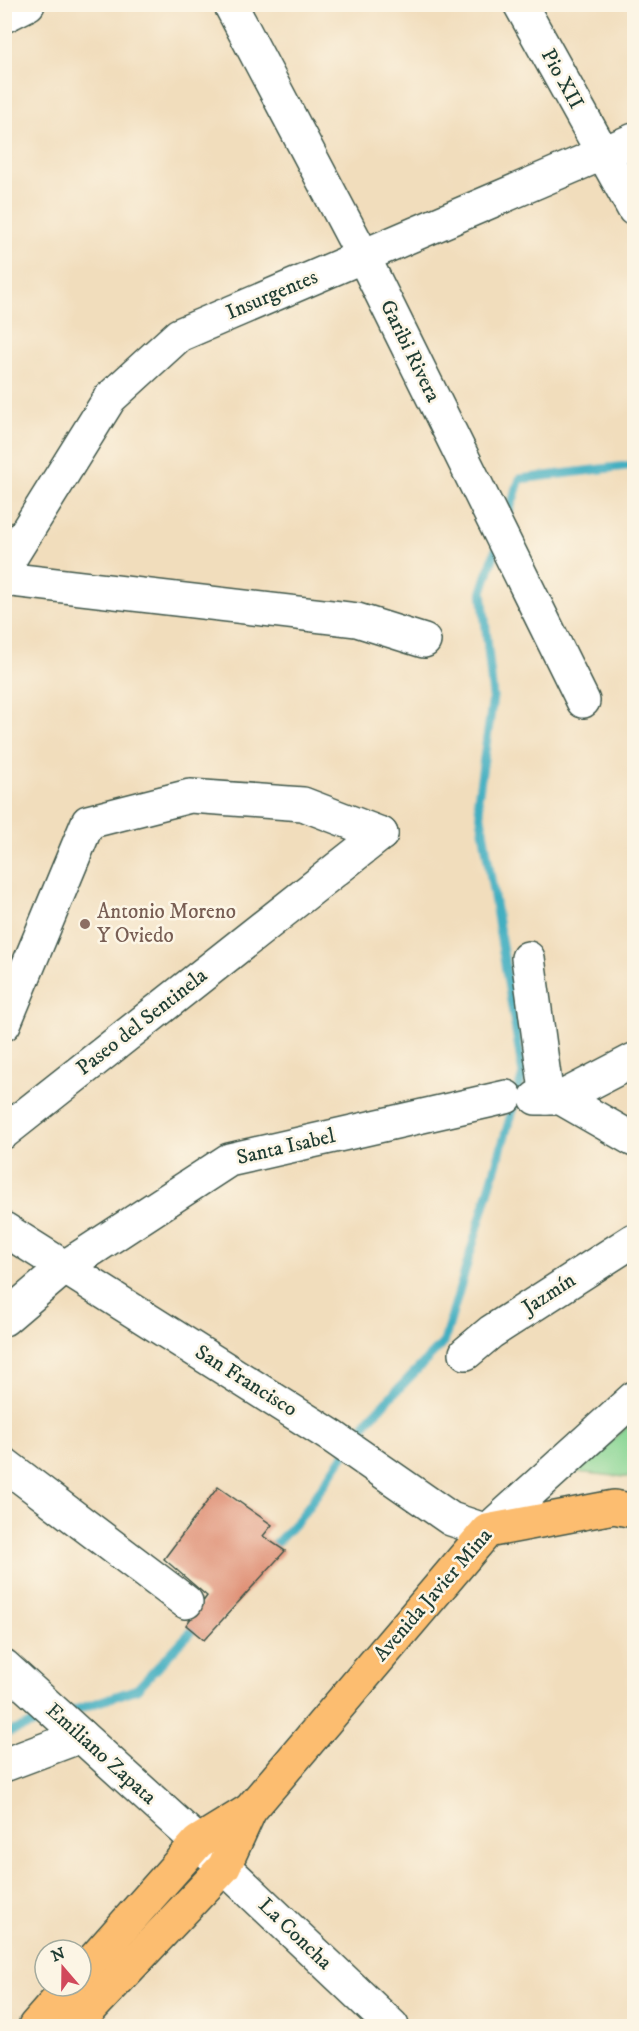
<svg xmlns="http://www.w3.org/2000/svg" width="639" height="2031" viewBox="0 0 639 2031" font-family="'IM FELL DW Pica',serif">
	<rect width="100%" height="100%" fill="#fcf5e5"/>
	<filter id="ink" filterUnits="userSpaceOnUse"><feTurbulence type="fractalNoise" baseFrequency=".0167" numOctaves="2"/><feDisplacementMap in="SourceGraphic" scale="12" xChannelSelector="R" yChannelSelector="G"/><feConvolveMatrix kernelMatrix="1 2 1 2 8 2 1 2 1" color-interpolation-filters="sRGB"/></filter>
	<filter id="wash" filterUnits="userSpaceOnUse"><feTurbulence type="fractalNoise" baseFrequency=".008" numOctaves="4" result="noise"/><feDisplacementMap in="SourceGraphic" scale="24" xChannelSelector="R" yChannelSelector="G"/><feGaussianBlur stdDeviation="1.35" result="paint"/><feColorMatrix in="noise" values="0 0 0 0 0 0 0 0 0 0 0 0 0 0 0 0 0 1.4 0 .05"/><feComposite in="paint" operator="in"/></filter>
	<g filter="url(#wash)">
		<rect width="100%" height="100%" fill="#f1ddbc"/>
		<!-- green -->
		<path fill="#89d694" stroke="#548a64" stroke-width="1.5" d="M 634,1421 L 634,1478 L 576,1472 Z"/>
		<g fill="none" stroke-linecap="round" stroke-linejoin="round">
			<!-- stream -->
			<g stroke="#42afc1" stroke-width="9">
				<path d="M 505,524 L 520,479 L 634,465"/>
				<path d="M 268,1552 L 301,1517 L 369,1419 L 444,1342 L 523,1074 L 478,799 L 493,697 L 482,591 L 497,546"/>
				<path d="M 66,1713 L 137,1689 L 200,1622"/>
				<path d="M 4,1734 L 50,1718"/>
			</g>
		</g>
		<g id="blocks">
			<!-- building -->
			<path fill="#df8f74" d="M 218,1487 L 272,1525 L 263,1536 L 285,1551 L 204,1640 L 186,1625 L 207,1596 L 164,1559 Z"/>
		</g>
	</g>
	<g filter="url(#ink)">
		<use href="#blocks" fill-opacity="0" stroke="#3e5548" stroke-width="1.5"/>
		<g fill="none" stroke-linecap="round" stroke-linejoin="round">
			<defs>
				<g id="minor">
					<path d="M 230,4 L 363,256 L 583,701"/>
					<path d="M 520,4 L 634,209"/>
					<path d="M 4,16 L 28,4"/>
					<path d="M 4,568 L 110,398 L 179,335 L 634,140"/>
					<path d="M 4,579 L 357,620 L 424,641"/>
					<path d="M 528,958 L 547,1098"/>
					<path d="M 4,1024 L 88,822 L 190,796 L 303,804 L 381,834"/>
					<path d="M 536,1098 L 561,1098 L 634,1140"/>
					<path d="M 561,1098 L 634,1060"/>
					<path d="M 4,1132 L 381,834"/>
					<path d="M 4,1229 L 333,1437 L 451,1519 L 487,1531 L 634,1398"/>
					<path d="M 4,1319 L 65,1267 L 229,1160 L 506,1097"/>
					<path d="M 466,1353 L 491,1332 L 634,1240"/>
					<path d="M 4,1464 L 186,1602"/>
					<path d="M 4,1666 L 198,1842 L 392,2026"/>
					<path d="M 4,1765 L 81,1736"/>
				</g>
				<g id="major">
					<path d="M 81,1974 L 198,1842 L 250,1810"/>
					<path d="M 35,2026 L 70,1986"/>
					<path d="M 74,2026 L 224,1867 L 250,1810 L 487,1531 L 614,1507 L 634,1511"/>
				</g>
			</defs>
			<!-- minor casing -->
			<use href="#minor" stroke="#3e5548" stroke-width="36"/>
			<!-- major casing -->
			<use href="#major" stroke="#3e5548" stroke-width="36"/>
			<!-- minor -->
			<use href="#minor" stroke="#fff" stroke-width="33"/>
			<!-- major -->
			<use href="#major" stroke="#fcbd6f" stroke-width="33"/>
		</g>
	</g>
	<!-- markers -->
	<circle fill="#8d6e63" stroke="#fcf5e5" stroke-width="2" cx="85" cy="924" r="6"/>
	<g text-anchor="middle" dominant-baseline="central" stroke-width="5" stroke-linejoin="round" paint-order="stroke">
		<!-- street labels -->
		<g font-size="21" fill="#1f3d34" stroke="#fcf5e5">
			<text transform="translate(562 79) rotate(61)">Pio XII</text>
			<text transform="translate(272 295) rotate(-23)">Insurgentes</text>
			<text transform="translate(410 351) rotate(64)">Garibi Rivera</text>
			<text transform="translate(142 1022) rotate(-38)">Paseo del Sentinela</text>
			<text transform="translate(286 1147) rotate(-13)">Santa Isabel</text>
			<text transform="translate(549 1294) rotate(-33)">Jazmín</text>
			<text transform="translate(246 1381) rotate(32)">San Francisco</text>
			<text transform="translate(433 1595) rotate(-49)">Avenida Javier Mina</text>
			<text transform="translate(101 1754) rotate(42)">Emiliano Zapata</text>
			<text transform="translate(295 1934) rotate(44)">La Concha</text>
		</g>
		<!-- education labels -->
		<g font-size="21" fill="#785e54" stroke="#fcf5e5" text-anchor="start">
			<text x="97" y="912">Antonio Moreno<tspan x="97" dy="24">Y Oviedo</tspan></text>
		</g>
	</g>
	<!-- margin -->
	<rect width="639" height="2031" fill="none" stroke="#fcf5e5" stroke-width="24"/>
	<!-- north arrow -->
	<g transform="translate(63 1968) rotate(340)"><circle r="28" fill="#fcf5e5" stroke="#a4ab9e" stroke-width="1.5"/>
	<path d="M0-4.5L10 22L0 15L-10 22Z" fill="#d1495b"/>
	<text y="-9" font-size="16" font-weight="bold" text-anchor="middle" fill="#1f3d34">N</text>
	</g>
</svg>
